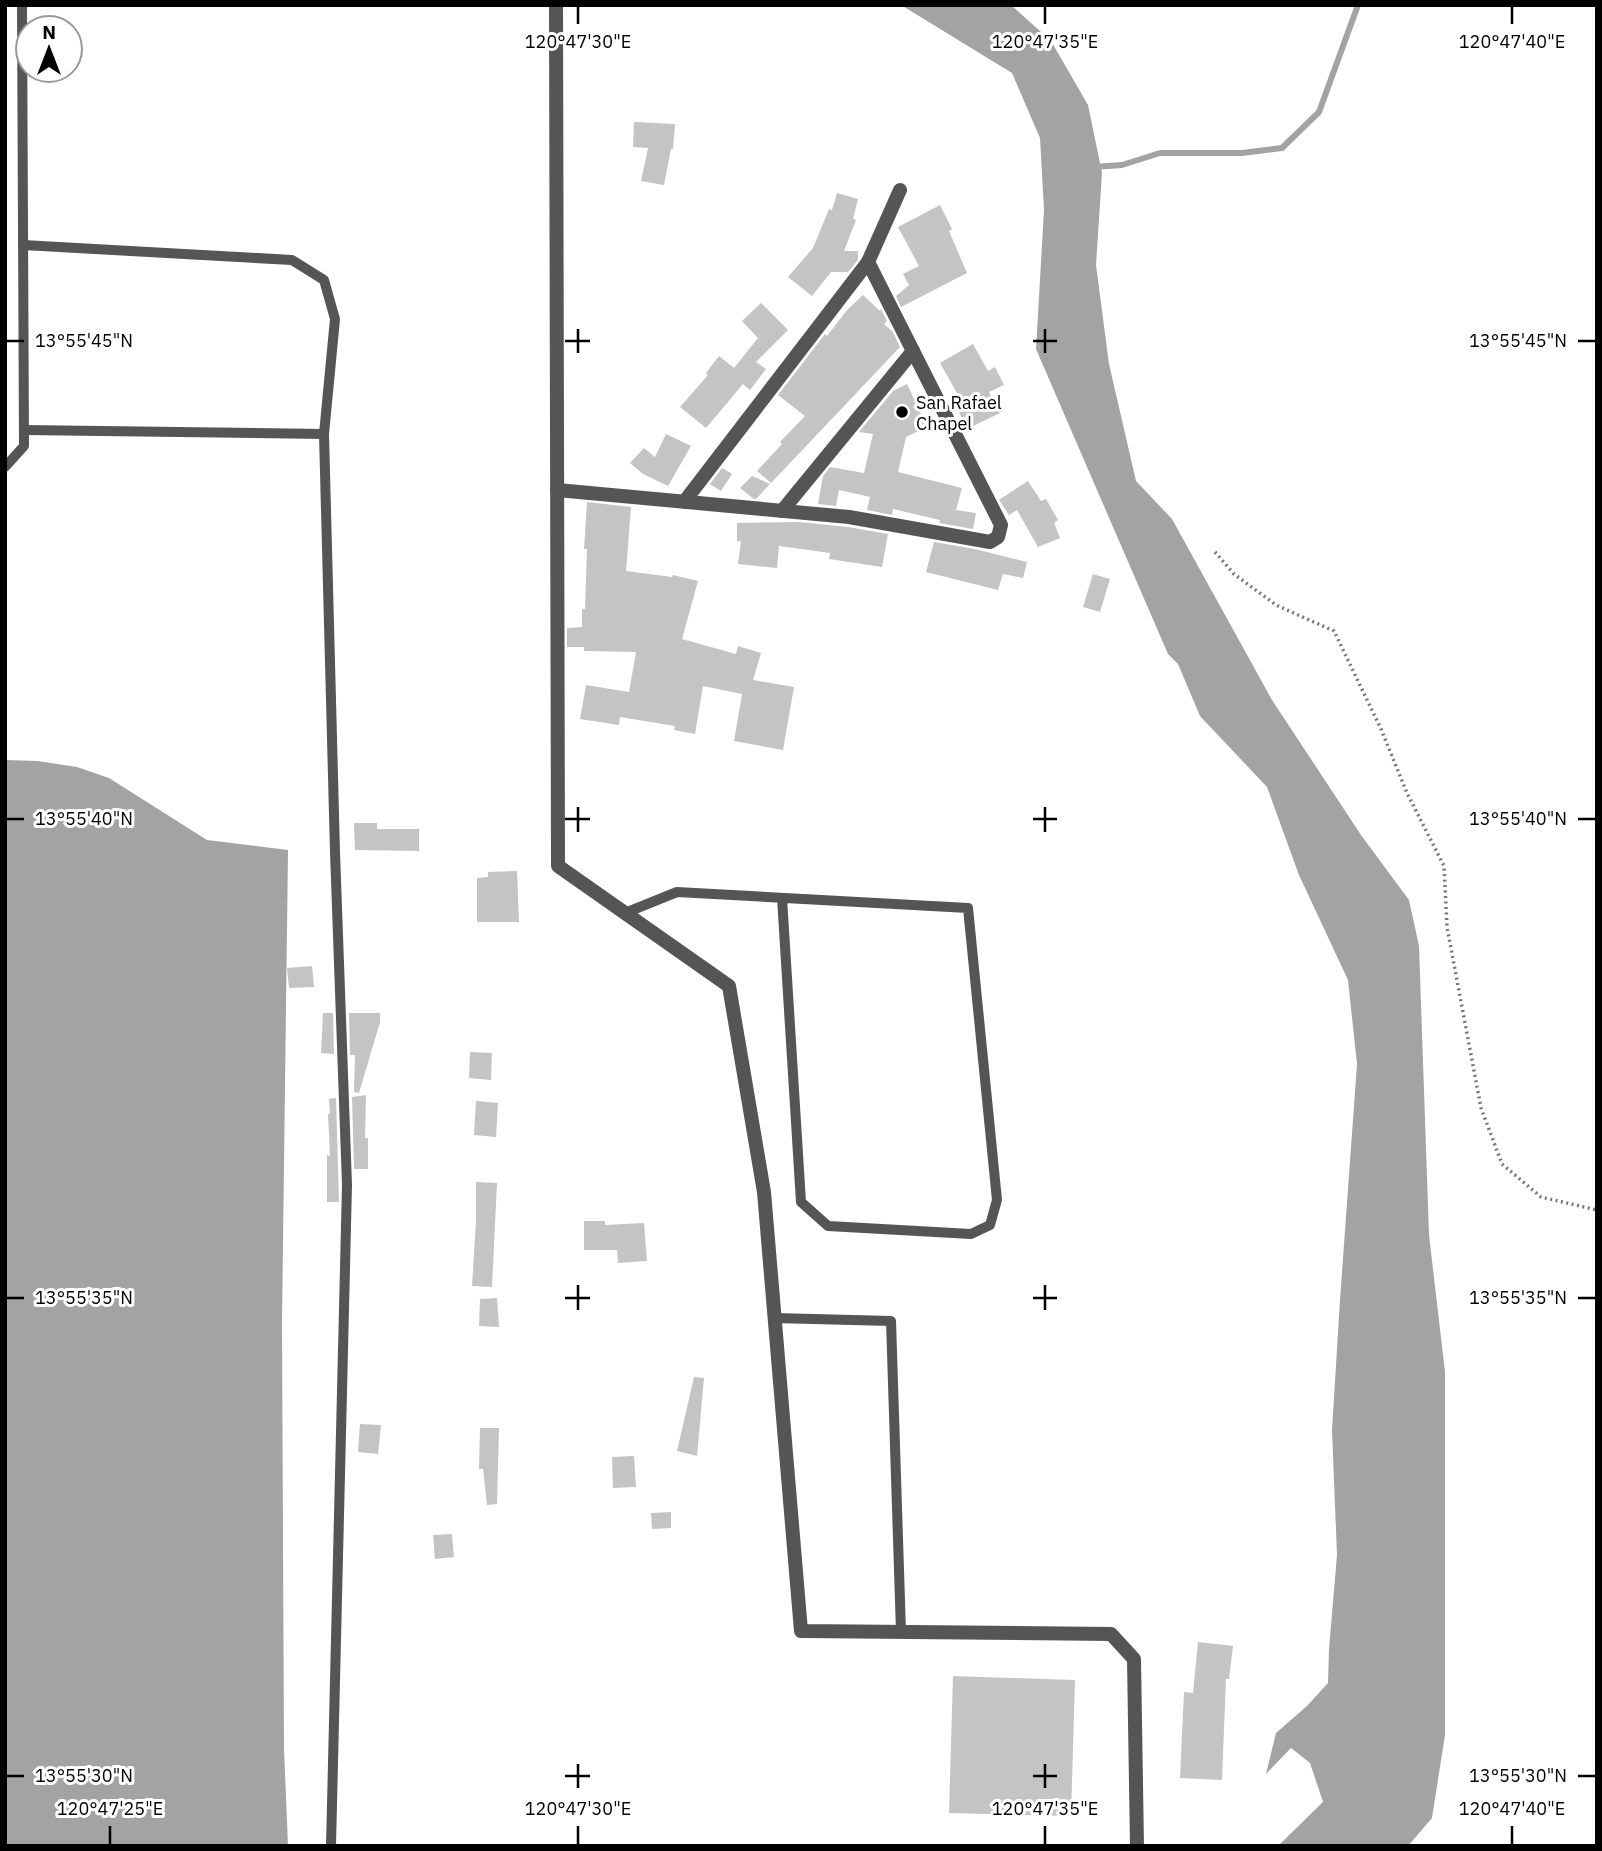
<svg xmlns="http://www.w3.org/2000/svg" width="1602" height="1851" viewBox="0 0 1602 1851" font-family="'IBM Plex Sans',sans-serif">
	<rect width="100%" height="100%" fill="#fff"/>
	<!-- water -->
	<g fill="#a3a3a3">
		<path d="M 901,5 L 1011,5 L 1051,41 L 1088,105 L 1102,173 L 1096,265 L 1109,364 L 1136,481 L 1172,519 L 1272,700 L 1361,835 L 1409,900 L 1419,946 L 1429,1235 L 1445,1372 L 1445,1735 L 1432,1818 L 1408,1846 L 1278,1846 L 1323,1802 L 1310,1763 L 1291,1748 L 1266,1774 L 1276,1733 L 1307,1706 L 1328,1683 L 1329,1649 L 1337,1555 L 1332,1430 L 1340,1300 L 1357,1064 L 1348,980 L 1299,875 L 1267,787 L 1200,716 L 1178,664 L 1168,654 L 1036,349 L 1044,210 L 1040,138 L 1012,73 Z"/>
		<path d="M 5,760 L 38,761 L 77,767 L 109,778 L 207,840 L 288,850 L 282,1324 L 284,1749 L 288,1846 L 5,1846 Z"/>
	</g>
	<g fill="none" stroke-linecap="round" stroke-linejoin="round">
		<!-- stream -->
		<path stroke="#a3a3a3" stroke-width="6" d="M 1094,167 L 1122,165 L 1160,153 L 1242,153 L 1282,148 L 1319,112 L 1358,5"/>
	</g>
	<!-- building -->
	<g fill="#c4c4c4">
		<path d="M 634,122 L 675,124 L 673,149 L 671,149 L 664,185 L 641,181 L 648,148 L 633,147 Z"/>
		<path d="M 837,193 L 858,199 L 853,219 L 856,220 L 844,251 L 858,251 L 858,260 L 848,272 L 831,272 L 812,296 L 788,277 L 813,248 L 829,209 L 832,210 Z"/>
		<path d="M 940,205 L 952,229 L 949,231 L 967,273 L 901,307 L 896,296 L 909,285 L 903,274 L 919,266 L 898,227 Z"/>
		<path d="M 863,295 L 880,311 L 881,309 L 887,321 L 884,324 L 893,332 L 900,347 L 771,483 L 757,471 L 782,444 L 780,442 L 805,416 L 778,395 L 825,334 L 827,336 L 847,310 Z"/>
		<path d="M 761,303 L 788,330 L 756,362 L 766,369 L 750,390 L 743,384 L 706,428 L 680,407 L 708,375 L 706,373 L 719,356 L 734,368 L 758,338 L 742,321 Z"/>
		<path d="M 973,344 L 988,371 L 995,367 L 1004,385 L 989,392 L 1000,413 L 967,429 L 959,412 L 966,409 L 940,363 Z"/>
		<path d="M 907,384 L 927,427 L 906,437 L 898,472 L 962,488 L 956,510 L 976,513 L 973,529 L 939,523 L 940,520 L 893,509 L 892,515 L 867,510 L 870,497 L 839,490 L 836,506 L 818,504 L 823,476 L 830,467 L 864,473 L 873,434 L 859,432 L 893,391 Z"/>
		<path d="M 666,434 L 691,446 L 668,486 L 643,474 L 630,463 L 644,448 L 655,457 Z"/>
		<path d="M 722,468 L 732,474 L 721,491 L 710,484 Z"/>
		<path d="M 752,476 L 770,484 L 756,499 L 754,499 L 740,488 Z"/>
		<path d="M 1028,481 L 1041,501 L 1046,499 L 1058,520 L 1054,523 L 1060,538 L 1038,547 L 1017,510 L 1009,515 L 999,500 Z"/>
		<path d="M 587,502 L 631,507 L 626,571 L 672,577 L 673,575 L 698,581 L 682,639 L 736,654 L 738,646 L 761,653 L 753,680 L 794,687 L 783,750 L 734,741 L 742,694 L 703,686 L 695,734 L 674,730 L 675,726 L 620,717 L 619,725 L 580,719 L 586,685 L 629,692 L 636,652 L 584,651 L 584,647 L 567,647 L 567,628 L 582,627 L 582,609 L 585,609 L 587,549 L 584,549 Z"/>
		<path d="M 799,522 L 848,527 L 888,534 L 882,567 L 829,559 L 830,553 L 779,546 L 777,568 L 738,564 L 741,541 L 737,541 L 737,523 Z"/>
		<path d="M 934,542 L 975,549 L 1027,562 L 1023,578 L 1003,574 L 998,590 L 926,572 Z"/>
		<path d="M 1093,574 L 1110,579 L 1100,612 L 1083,607 Z"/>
		<path d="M 354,823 L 377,823 L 377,829 L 419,829 L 419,851 L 355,850 Z"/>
		<path d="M 517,871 L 519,922 L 477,922 L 477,878 L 488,877 L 488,872 Z"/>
		<path d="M 312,966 L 314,987 L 289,988 L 287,968 Z"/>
		<path d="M 323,1013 L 333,1013 L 334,1054 L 321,1053 Z"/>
		<path d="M 349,1013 L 380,1013 L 380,1022 L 359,1093 L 354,1092 L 355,1055 L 350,1055 Z"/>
		<path d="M 470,1052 L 492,1053 L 491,1080 L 469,1078 Z"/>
		<path d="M 366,1095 L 365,1138 L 368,1138 L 368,1169 L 354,1169 L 352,1097 Z"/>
		<path d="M 336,1098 L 339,1202 L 327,1202 L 327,1155 L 330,1156 L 328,1114 L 330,1114 L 329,1099 Z"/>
		<path d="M 476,1101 L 498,1103 L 496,1137 L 474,1135 Z"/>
		<path d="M 476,1182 L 497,1183 L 492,1287 L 472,1286 L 476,1220 Z"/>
		<path d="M 584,1221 L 605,1221 L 605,1225 L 644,1223 L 647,1261 L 618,1263 L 617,1250 L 584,1250 Z"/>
		<path d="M 497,1298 L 499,1327 L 479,1326 L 480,1299 Z"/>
		<path d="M 694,1377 L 704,1378 L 697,1456 L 677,1451 Z"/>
		<path d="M 360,1424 L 381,1425 L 378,1454 L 358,1452 Z"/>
		<path d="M 480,1428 L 499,1428 L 497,1504 L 487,1505 L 483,1469 L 479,1469 Z"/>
		<path d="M 634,1456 L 636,1487 L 613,1488 L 612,1457 Z"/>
		<path d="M 671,1512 L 671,1528 L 652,1529 L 651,1513 Z"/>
		<path d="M 452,1534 L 454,1557 L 435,1559 L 433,1535 Z"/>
		<path d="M 1198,1642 L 1233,1646 L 1229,1679 L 1226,1679 L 1222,1780 L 1180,1778 L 1184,1692 L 1193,1693 Z"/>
		<path d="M 953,1676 L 1075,1680 L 1071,1816 L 949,1813 Z"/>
	</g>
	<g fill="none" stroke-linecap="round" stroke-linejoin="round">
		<!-- path -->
		<path stroke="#777" stroke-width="3.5" stroke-dasharray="2 3.5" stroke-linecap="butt" d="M 1215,552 L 1234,574 L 1276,605 L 1334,631 L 1381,729 L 1407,793 L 1444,866 L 1447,927 L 1481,1108 L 1502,1164 L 1541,1197 L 1597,1210"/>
		<!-- service -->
		<g stroke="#555" stroke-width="10">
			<path d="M 23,245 L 292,260 L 324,280 L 335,319 L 324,434"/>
			<path d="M 24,430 L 324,434 L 335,852 L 347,1185 L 331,1846"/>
			<path d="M 5,467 L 24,446 L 22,5"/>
			<path d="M 625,913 L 677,892 L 968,908 L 997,1200 L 990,1225 L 971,1234 L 828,1226 L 801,1202 L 782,898"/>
			<path d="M 774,1318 L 891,1321 L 901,1632"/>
		</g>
		<!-- minor -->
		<g stroke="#555" stroke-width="14">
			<path d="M 556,5 L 558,866 L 729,986 L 764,1192 L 801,1631 L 1111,1634 L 1134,1659 L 1137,1846"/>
			<path d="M 868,262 L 900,190"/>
			<path d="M 557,490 L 849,517 L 990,542 L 998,537 L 1001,525 L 868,262 L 684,502"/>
			<path d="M 782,511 L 913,351"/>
		</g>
	</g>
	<!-- ticks -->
	<path fill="none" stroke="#000" stroke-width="2.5" d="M 578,7 L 578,24M 1045,7 L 1045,24M 1512,7 L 1512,24M 578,329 L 578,353M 1045,329 L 1045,353M 7,341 L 24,341M 565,341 L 590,341M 1033,341 L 1057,341M 1578,341 L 1595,341M 578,807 L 578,832M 1045,807 L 1045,832M 7,819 L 24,819M 565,819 L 590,819M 1033,819 L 1057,819M 1578,819 L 1595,819M 578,1285 L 578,1310M 1045,1285 L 1045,1310M 7,1298 L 24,1298M 565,1298 L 590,1298M 1033,1298 L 1057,1298M 1578,1298 L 1595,1298M 578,1764 L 578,1788M 1045,1764 L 1045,1788M 7,1776 L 24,1776M 565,1776 L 590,1776M 1033,1776 L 1057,1776M 1578,1776 L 1595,1776M 110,1826 L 110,1844M 578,1826 L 578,1844M 1045,1826 L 1045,1844M 1512,1826 L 1512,1844"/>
	<!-- markers -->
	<circle fill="#000" stroke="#fff" stroke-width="2.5" cx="902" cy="412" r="7"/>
	<g text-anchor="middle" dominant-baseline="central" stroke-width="6" stroke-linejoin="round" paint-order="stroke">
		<!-- poi labels -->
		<g font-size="18" fill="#000" stroke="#fff" text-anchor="start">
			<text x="916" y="402">San Rafael<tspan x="916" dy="21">Chapel</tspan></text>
		</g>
	</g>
	<g font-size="18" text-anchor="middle" fill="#000" stroke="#fff" stroke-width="6" stroke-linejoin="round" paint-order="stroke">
		<text x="578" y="48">120°47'30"E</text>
		<text x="1045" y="48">120°47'35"E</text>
		<text x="1512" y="48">120°47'40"E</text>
		<text x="84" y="347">13°55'45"N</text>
		<text x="1518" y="347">13°55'45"N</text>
		<text x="84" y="825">13°55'40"N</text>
		<text x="1518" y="825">13°55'40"N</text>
		<text x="84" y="1304">13°55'35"N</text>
		<text x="1518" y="1304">13°55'35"N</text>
		<text x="84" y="1782">13°55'30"N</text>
		<text x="1518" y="1782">13°55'30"N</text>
		<text x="110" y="1815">120°47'25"E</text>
		<text x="578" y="1815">120°47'30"E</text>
		<text x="1045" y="1815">120°47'35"E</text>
		<text x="1512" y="1815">120°47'40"E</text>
	</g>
	<!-- border -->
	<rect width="1602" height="1851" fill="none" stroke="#000000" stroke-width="14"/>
	<!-- north arrow -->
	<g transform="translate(49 49)"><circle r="33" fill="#ffffff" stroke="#999999" stroke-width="2"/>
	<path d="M0-5L12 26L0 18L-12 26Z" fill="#000000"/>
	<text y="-10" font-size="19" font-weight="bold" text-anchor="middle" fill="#000000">N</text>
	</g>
</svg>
